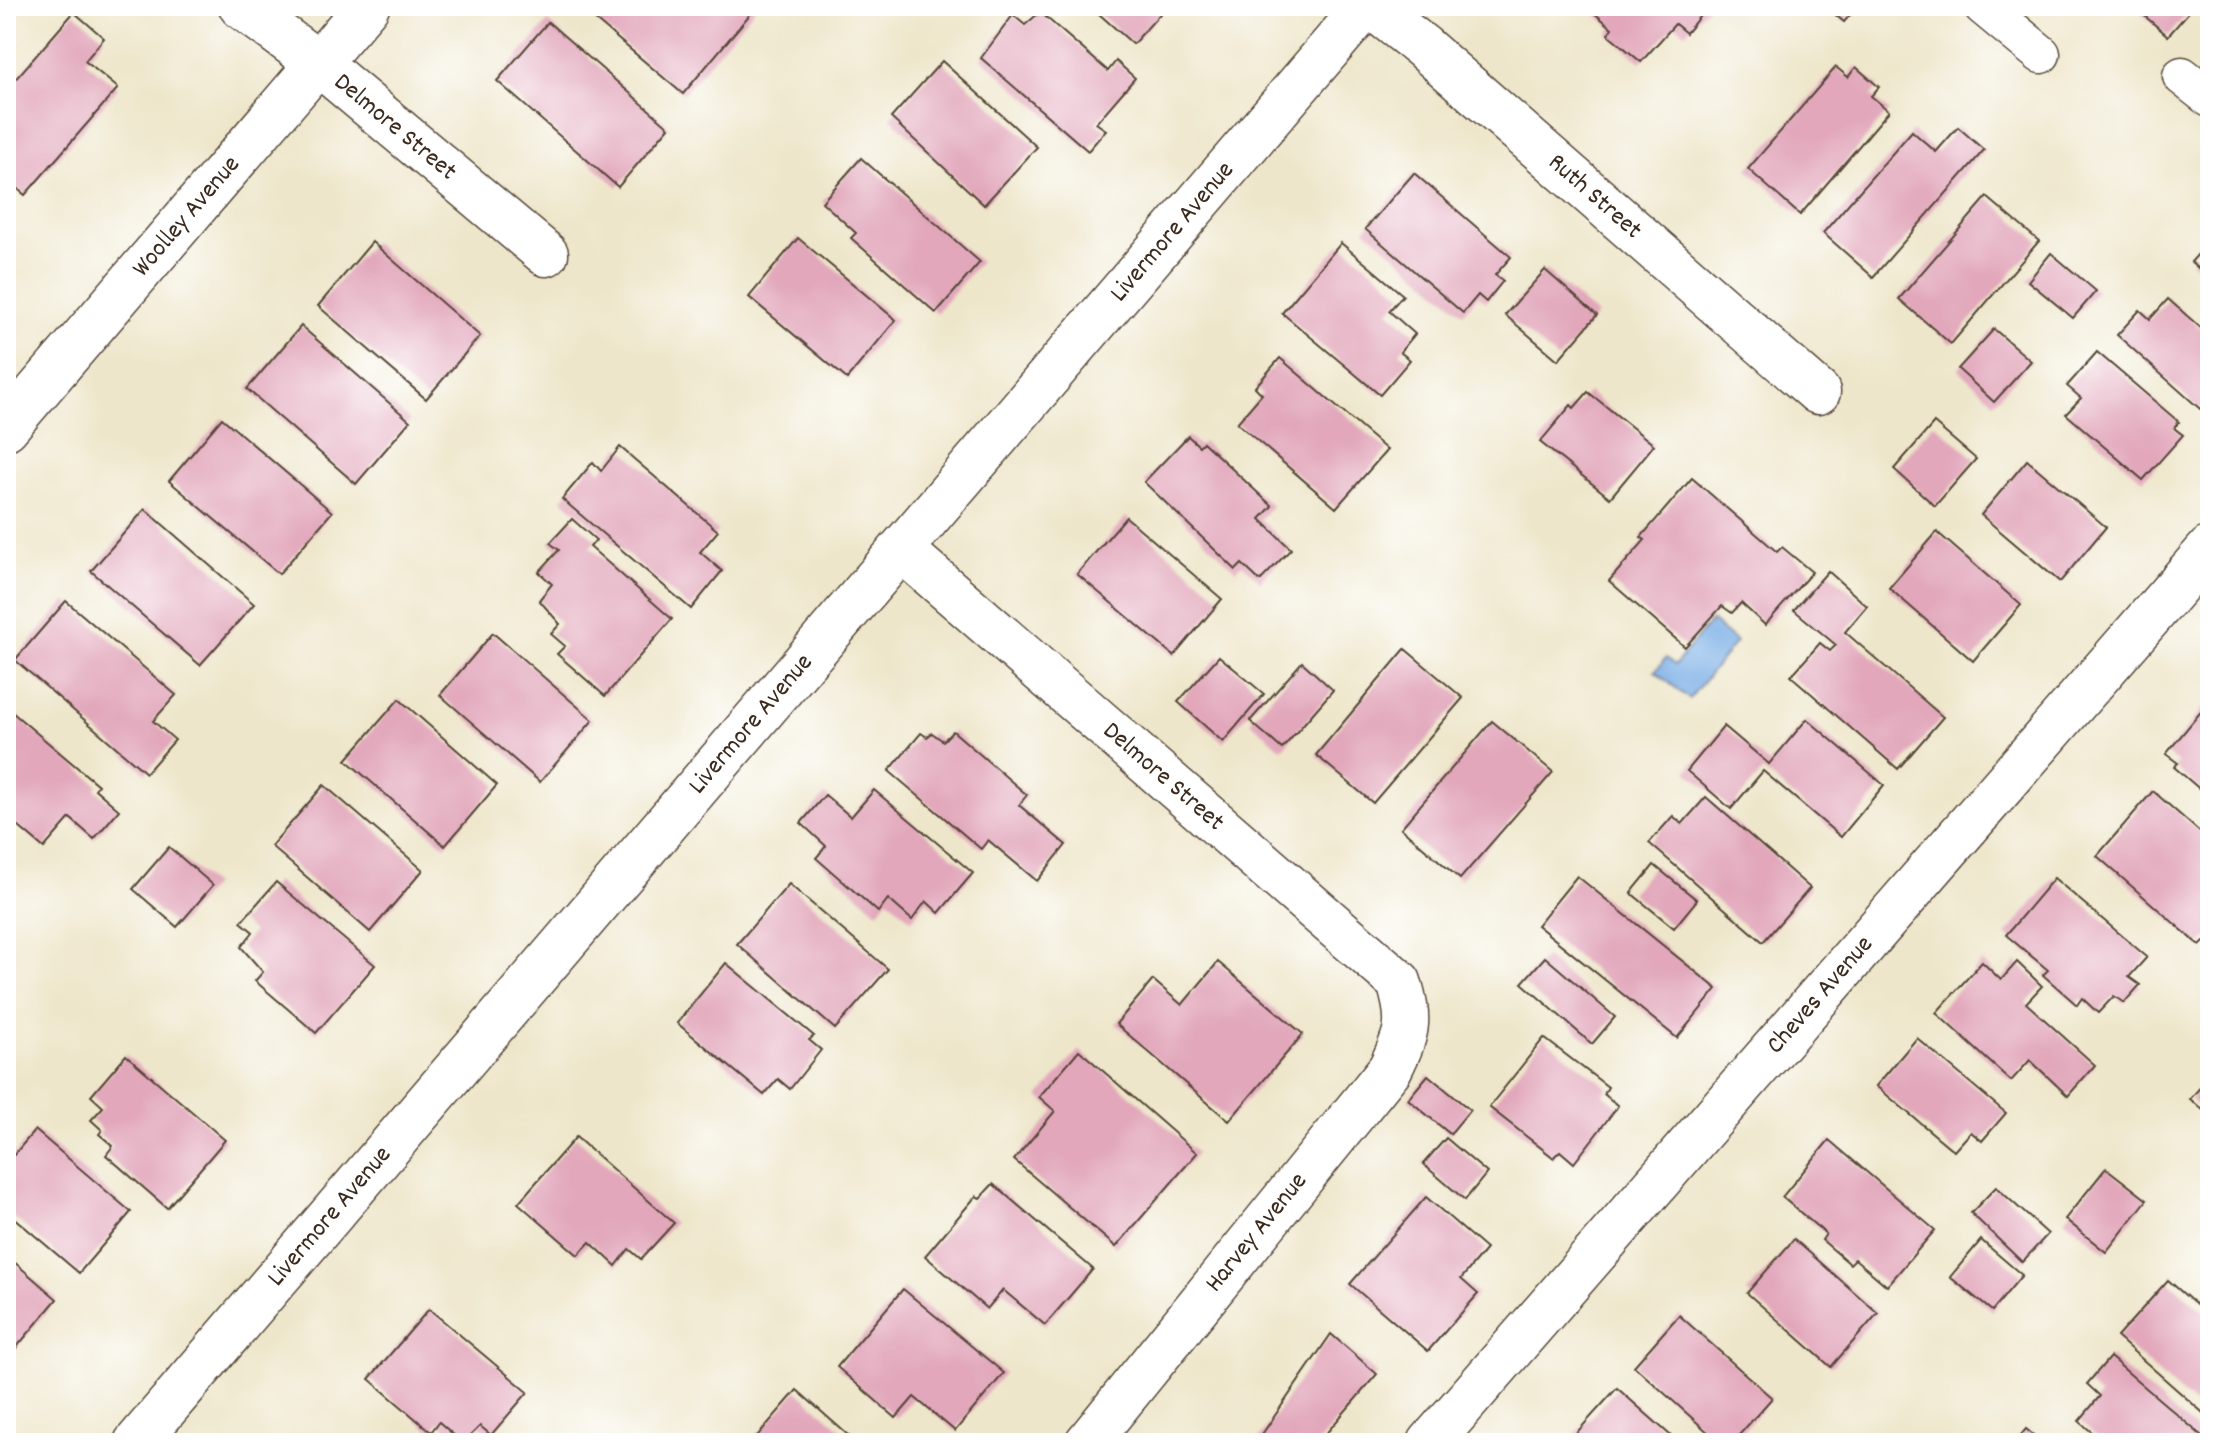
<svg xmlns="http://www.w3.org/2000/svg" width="2216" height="1449" viewBox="0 0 2216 1449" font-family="Dekko,sans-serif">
	<rect width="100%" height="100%" fill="#fff"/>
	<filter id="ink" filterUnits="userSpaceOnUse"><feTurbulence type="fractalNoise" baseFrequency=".0125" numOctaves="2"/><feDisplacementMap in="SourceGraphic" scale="16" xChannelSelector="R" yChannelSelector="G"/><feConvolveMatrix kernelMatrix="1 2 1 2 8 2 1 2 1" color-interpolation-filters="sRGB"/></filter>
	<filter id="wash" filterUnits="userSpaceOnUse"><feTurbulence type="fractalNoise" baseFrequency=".006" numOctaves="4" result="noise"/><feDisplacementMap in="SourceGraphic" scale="32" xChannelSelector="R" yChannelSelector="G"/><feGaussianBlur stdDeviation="1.8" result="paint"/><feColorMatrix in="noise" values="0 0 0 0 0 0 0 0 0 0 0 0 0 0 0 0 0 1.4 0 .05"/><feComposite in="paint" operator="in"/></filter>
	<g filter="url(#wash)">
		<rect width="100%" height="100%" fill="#eee6ca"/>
		<!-- water -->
		<path fill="#77ace5" stroke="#596b82" stroke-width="2" d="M 1711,621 L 1736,642 L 1689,699 L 1655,671 L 1666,658 L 1675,665 Z"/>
		<g id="blocks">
			<!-- building -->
			<g fill="#e2a7bb">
				<path d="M 579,6 L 757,6 L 683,94 Z"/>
				<path d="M 1090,6 L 1167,6 L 1133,44 Z"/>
				<path d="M 1586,6 L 1708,6 L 1686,33 L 1675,24 L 1641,62 L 1608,34 L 1612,28 Z"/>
				<path d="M 1825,6 L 1858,6 L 1844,22 Z"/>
				<path d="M 2133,6 L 2194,6 L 2168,36 Z"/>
				<path d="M 74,12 L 104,38 L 85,61 L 118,88 L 25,195 L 6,179 L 6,90 Z"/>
				<path d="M 1040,12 L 1108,71 L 1116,61 L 1135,78 L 1096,123 L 1106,130 L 1088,151 L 981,58 L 1013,15 L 1025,25 Z"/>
				<path d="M 548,22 L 669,127 L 618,187 L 497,81 Z"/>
				<path d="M 942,61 L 1037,147 L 984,205 L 891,118 Z"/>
				<path d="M 1836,67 L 1848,77 L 1856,67 L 1879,87 L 1871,96 L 1889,111 L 1800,215 L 1748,169 Z"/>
				<path d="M 1958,127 L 1984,150 L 1873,277 L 1823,233 L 1912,131 L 1936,152 Z"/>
				<path d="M 861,158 L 980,262 L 936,313 L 851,238 L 856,233 L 822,202 Z"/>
				<path d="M 1414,173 L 1511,257 L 1495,275 L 1503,281 L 1486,302 L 1478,295 L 1463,313 L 1365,229 Z"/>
				<path d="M 1987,197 L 2039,241 L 1951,344 L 1899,299 Z"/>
				<path d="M 2210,228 L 2210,278 L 2191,262 L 2209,242 L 2202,237 Z"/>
				<path d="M 798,238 L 896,320 L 847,379 L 749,297 Z"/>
				<path d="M 372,242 L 480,336 L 426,399 L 318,306 Z"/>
				<path d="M 1341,243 L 1403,295 L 1389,311 L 1415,334 L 1400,352 L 1410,360 L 1380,395 L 1282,313 Z"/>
				<path d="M 2051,253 L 2096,291 L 2073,318 L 2028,281 Z"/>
				<path d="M 1545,270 L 1597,315 L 1558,360 L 1505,315 Z"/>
				<path d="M 2168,299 L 2210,336 L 2210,399 L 2200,409 L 2117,335 L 2140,310 L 2150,319 Z"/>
				<path d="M 301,326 L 410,421 L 356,484 L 247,389 Z"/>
				<path d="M 1994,329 L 2031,361 L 1994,402 L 1958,369 Z"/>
				<path d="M 2097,352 L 2179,422 L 2174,428 L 2183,435 L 2143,480 L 2066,414 L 2081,398 L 2067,386 Z"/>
				<path d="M 1280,358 L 1387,450 L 1336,508 L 1237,423 L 1262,394 L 1255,387 Z"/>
				<path d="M 1588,392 L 1654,445 L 1610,498 L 1540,442 L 1571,405 L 1574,408 Z"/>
				<path d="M 222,418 L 332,512 L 279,574 L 169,481 Z"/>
				<path d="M 1934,423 L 1976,459 L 1935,506 L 1894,469 Z"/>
				<path d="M 1188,436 L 1199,446 L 1203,442 L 1272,506 L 1260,519 L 1291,549 L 1260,581 L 1242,564 L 1236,570 L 1144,482 Z"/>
				<path d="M 620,447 L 718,531 L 700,552 L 722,571 L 691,609 L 562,499 L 593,462 L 601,471 Z"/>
				<path d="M 2027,460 L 2106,527 L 2060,582 L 1981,515 Z"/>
				<path d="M 1692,478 L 1777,552 L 1782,547 L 1812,572 L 1765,625 L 1741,603 L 1732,613 L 1722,606 L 1685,647 L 1609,581 L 1645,540 L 1641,537 Z"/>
				<path d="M 145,509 L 254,604 L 200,665 L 91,571 Z"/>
				<path d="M 1126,517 L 1222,599 L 1174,656 L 1077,574 Z"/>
				<path d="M 572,519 L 596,540 L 590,547 L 672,619 L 605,696 L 557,654 L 565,646 L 551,634 L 560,624 L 539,600 L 552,584 L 539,572 L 559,550 L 550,543 Z"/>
				<path d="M 1937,532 L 2021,605 L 1973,661 L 1889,588 Z"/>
				<path d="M 1828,571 L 1867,606 L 1845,632 L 1943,717 L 1898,769 L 1791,676 L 1820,643 L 1830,651 L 1836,645 L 1794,610 Z"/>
				<path d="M 66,601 L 176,695 L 153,721 L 175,740 L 146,773 L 15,660 Z"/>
				<path d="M 493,633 L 593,720 L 540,782 L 440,695 Z"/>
				<path d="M 1405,649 L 1463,698 L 1373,803 L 1316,755 Z"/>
				<path d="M 1219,656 L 1264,694 L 1223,742 L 1178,702 Z"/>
				<path d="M 1302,662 L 1333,690 L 1282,749 L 1250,721 Z"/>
				<path d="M 399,699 L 497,785 L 445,846 L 346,760 Z"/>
				<path d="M 2208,703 L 2210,705 L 2210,798 L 2174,767 L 2178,763 L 2166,754 Z"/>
				<path d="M 6,707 L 98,785 L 95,789 L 119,810 L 94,839 L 70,818 L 44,848 L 6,816 Z"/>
				<path d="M 1807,719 L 1884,785 L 1841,837 L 1763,771 L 1731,809 L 1687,771 L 1724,726 L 1769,764 Z"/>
				<path d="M 1492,721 L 1553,772 L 1460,879 L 1401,828 Z"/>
				<path d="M 953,731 L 1027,795 L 1019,805 L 1066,845 L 1037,881 L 988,840 L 981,849 L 889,771 L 921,733 L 927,737 L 932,733 L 943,741 Z"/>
				<path d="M 324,785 L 423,870 L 370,932 L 271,846 Z"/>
				<path d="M 874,790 L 973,873 L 939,913 L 926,901 L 912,920 L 888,899 L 878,912 L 816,858 L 826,846 L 801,823 L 825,795 L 851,817 Z"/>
				<path d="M 2153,791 L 2210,841 L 2210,936 L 2200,946 L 2097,856 Z"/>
				<path d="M 1706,797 L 1810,888 L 1763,942 L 1649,843 L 1673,816 L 1682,824 Z"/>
				<path d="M 169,847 L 213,885 L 177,927 L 133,889 Z"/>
				<path d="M 1654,865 L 1697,900 L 1674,928 L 1631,893 Z"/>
				<path d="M 1577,876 L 1717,989 L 1677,1038 L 1537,925 Z"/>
				<path d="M 2054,878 L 2147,957 L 2129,977 L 2140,985 L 2124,1003 L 2114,996 L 2098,1013 L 2082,998 L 2077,1005 L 2043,975 L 2048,970 L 2006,935 Z"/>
				<path d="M 276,882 L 375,965 L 316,1033 L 255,981 L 263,972 L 241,947 L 253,932 L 241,922 Z"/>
				<path d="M 789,884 L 888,969 L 835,1029 L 737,944 Z"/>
				<path d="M 1545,957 L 1615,1017 L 1592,1044 L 1522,983 Z"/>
				<path d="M 1218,962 L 1303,1034 L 1229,1121 L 1116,1024 L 1153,980 L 1182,1005 Z"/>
				<path d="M 1982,962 L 2001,980 L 2017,962 L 2042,986 L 2026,1003 L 2095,1065 L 2068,1096 L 2030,1060 L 2011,1081 L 1936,1013 Z"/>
				<path d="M 726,963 L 814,1036 L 809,1040 L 821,1050 L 790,1089 L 778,1079 L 764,1095 L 677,1023 Z"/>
				<path d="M 1544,1038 L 1608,1087 L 1604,1094 L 1618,1106 L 1574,1163 L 1560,1151 L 1554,1158 L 1489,1107 Z"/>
				<path d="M 1917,1038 L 2006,1113 L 1982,1141 L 1971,1132 L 1954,1151 L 1876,1086 Z"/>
				<path d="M 1079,1050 L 1197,1153 L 1116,1247 L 1014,1160 L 1055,1111 L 1039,1097 Z"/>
				<path d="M 126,1055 L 225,1140 L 167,1208 L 106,1155 L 113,1146 L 99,1134 L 102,1130 L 91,1120 L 103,1107 L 91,1096 Z"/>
				<path d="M 1428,1075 L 1470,1110 L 1450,1134 L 1408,1099 Z"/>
				<path d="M 2210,1076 L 2210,1116 L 2190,1099 Z"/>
				<path d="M 35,1130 L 131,1212 L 79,1273 L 6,1211 L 6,1164 Z"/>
				<path d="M 576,1137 L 674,1223 L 641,1259 L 629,1249 L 616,1266 L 590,1242 L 578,1255 L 518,1203 Z"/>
				<path d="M 1446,1138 L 1487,1173 L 1465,1200 L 1423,1164 Z"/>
				<path d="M 1829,1140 L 1935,1230 L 1887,1286 L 1855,1259 L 1850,1264 L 1822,1240 L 1826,1234 L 1782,1197 Z"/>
				<path d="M 2106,1168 L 2147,1200 L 2106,1252 L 2065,1219 Z"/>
				<path d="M 993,1184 L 1093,1269 L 1045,1325 L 1003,1290 L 987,1309 L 925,1256 L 976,1196 L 980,1198 Z"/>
				<path d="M 1996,1187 L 2048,1234 L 2022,1262 L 1971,1213 Z"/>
				<path d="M 1426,1197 L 1486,1249 L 1461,1279 L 1478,1294 L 1428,1351 L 1350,1284 Z"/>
				<path d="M 1794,1239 L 1878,1313 L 1831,1367 L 1747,1293 Z"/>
				<path d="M 1981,1240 L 2022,1275 L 1992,1311 L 1950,1277 Z"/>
				<path d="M 6,1255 L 57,1299 L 6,1360 Z"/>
				<path d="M 2168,1280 L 2210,1317 L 2210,1419 L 2117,1337 Z"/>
				<path d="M 903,1289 L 1004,1373 L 955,1431 L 914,1397 L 896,1418 L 837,1367 Z"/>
				<path d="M 429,1309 L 528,1392 L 491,1435 L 480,1426 L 463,1443 L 439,1422 L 431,1432 L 369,1379 Z"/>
				<path d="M 1679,1315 L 1772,1398 L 1732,1443 L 1720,1443 L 1634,1366 Z"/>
				<path d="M 1331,1334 L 1377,1374 L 1318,1443 L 1256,1443 Z"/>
				<path d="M 2110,1357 L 2202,1436 L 2196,1443 L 2104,1443 L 2079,1421 L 2100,1396 L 2087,1384 Z"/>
				<path d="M 1617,1388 L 1679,1443 L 1569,1441 Z"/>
				<path d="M 797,1390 L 857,1443 L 751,1443 Z"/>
				<path d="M 2026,1429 L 2043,1443 L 2014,1443 Z"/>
			</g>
		</g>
	</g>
	<g filter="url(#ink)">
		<use href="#blocks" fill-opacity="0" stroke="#564638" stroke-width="2"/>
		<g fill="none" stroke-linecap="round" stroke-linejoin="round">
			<defs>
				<g id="service">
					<path d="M 1983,6 L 2041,54"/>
					<path d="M 2182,76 L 2210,98"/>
				</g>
				<g id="minor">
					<path id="s1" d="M 241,6 L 318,63 L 546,254"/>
					<path id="s2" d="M 1371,6 L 1422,46 L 1818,392"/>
					<path id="s3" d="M 902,550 L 1399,982 C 1411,1022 1408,1032 1390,1069 L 1087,1443"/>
					<path id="s4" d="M 136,1443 L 1366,6"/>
					<path id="s5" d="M 1430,1443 L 2210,548"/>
				</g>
				<g id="tertiary">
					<path id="s6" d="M 6,428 L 367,6"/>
				</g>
			</defs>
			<!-- service casing -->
			<use href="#service" stroke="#564638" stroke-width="41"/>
			<!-- minor casing -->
			<use href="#minor" stroke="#564638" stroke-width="47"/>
			<!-- tertiary casing -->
			<use href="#tertiary" stroke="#564638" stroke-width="47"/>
			<!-- service -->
			<use href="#service" stroke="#fff" stroke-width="38"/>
			<!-- minor -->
			<use href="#minor" stroke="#fff" stroke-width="44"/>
			<!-- tertiary -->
			<use href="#tertiary" stroke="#fff" stroke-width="44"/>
		</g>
	</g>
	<g text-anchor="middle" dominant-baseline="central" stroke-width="8" stroke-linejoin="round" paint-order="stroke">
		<!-- street labels -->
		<g font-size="26" fill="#3b2a1e" stroke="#fff">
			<text stroke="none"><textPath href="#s1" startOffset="196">Delmore Street</textPath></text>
			<text stroke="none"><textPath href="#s2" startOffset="294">Ruth Street</textPath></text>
			<text stroke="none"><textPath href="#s6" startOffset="278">Woolley Avenue</textPath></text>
			<text stroke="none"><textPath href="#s4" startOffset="1594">Livermore Avenue</textPath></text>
			<text stroke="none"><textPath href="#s4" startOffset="946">Livermore Avenue</textPath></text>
			<text stroke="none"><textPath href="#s3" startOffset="346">Delmore Street</textPath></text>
			<text stroke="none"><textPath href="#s5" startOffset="594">Cheves Avenue</textPath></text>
			<text stroke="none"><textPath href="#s4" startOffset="298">Livermore Avenue</textPath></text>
			<text transform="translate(1257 1233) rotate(-51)">Harvey Avenue</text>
		</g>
	</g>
	<!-- margin -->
	<rect width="2216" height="1449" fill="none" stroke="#fff" stroke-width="32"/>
</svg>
